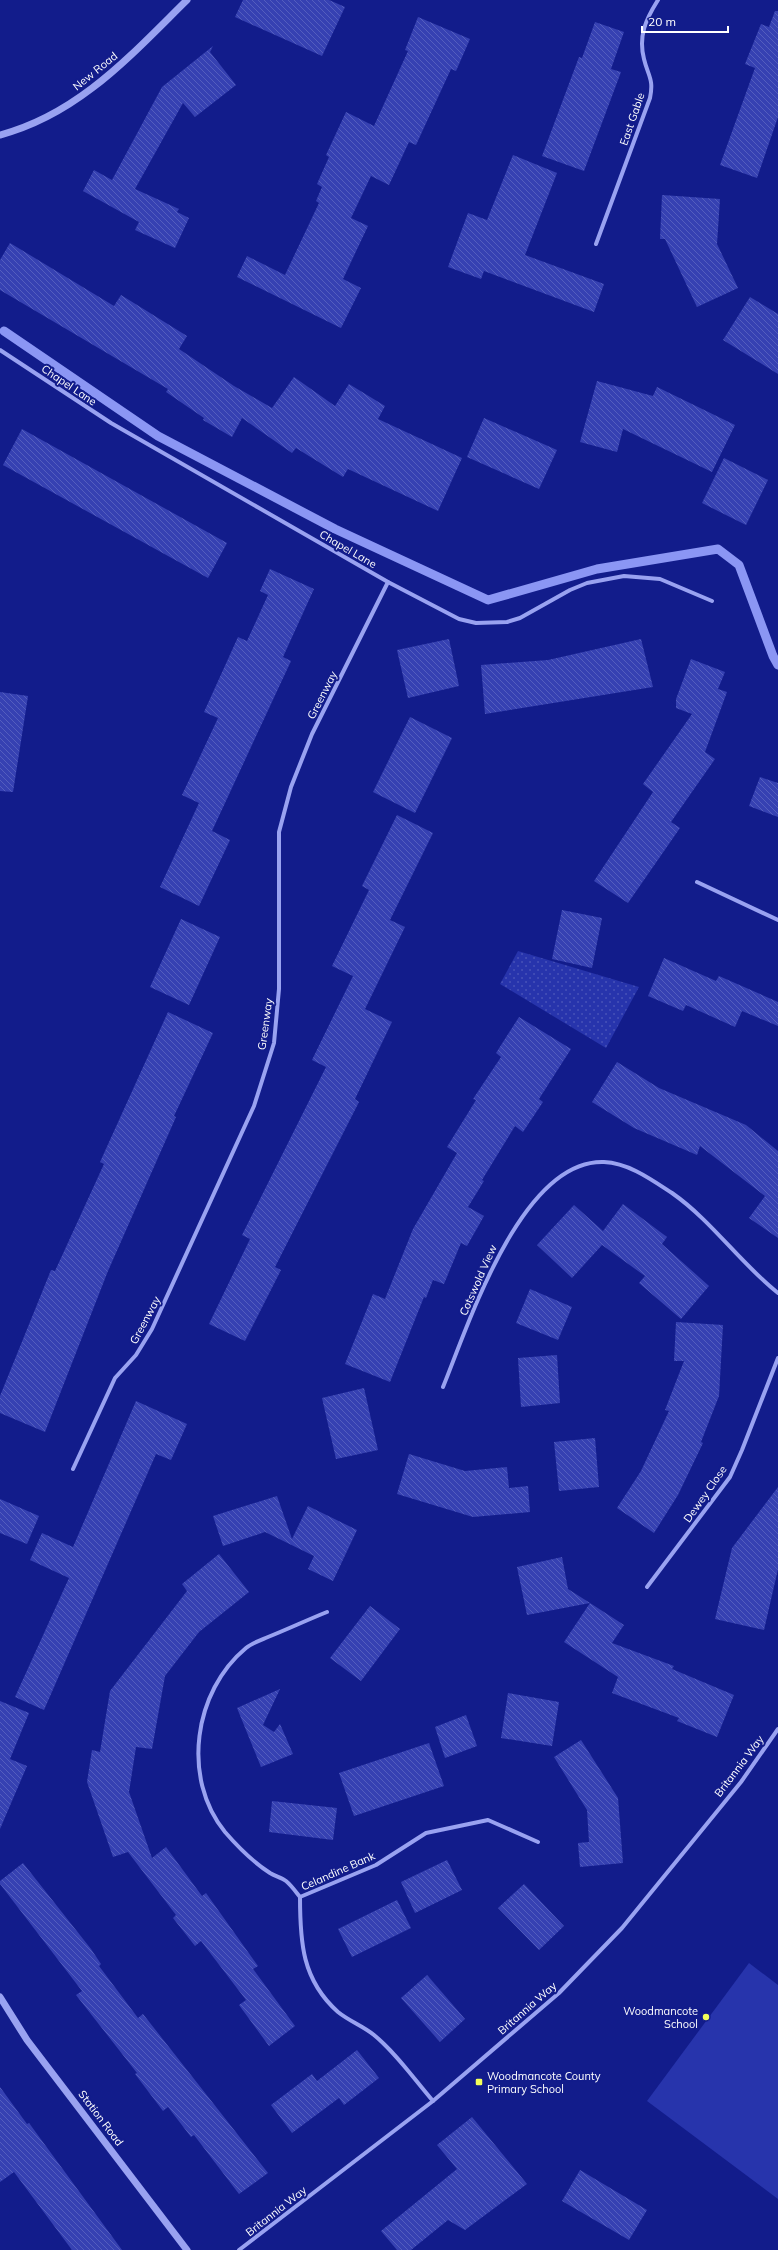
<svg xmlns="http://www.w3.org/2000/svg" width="778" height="2250" viewBox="0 0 778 2250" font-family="Mulish,sans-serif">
	<defs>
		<pattern id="grass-dots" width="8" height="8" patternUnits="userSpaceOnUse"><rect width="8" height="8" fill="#2734ac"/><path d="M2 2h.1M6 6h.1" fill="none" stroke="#4752b8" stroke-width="1.8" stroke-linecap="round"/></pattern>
		<pattern id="building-back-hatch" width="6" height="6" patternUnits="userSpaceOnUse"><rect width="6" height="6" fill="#3641b2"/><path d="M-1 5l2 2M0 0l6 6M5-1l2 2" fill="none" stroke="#545ebe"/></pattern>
	</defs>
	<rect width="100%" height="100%" fill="#121c8b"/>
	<!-- grass -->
	<path fill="url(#grass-dots)" d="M 518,951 L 639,987 L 606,1048 L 500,984 Z"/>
	<!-- park -->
	<path fill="#2734ac" d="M 749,1963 L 778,1985 L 778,2199 L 647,2101 Z"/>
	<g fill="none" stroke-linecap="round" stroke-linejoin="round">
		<!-- stream -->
		<path stroke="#8b96f4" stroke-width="9" d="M 4,331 L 158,436 L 335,529 L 488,600 L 597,569 L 718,549 L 739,565 L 773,656 L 778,665"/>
	</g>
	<!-- building -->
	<g fill="url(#building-back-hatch)">
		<path d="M 243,0 L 329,0 L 345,7 L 322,56 L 235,17 Z"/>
		<path d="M 775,11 L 778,11 L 778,117 L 757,178 L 720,165 L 755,68 L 745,64 L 761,24 L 769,27 Z"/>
		<path d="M 418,17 L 470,39 L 456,71 L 451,69 L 416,145 L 409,142 L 389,185 L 371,176 L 351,218 L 368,226 L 343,279 L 361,288 L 341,328 L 237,277 L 247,256 L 285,275 L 319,203 L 316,201 L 322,187 L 317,184 L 329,157 L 326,155 L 346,112 L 374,126 L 408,51 L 405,50 Z"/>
		<path d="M 595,22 L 624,32 L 611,69 L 621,72 L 584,171 L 542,156 L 579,57 L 582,58 Z"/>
		<path d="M 213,46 L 210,52 L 236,85 L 195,117 L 183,103 L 135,189 L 179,209 L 177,212 L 189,218 L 175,248 L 135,230 L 139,222 L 83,191 L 94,170 L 112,180 L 162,87 Z"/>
		<path d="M 513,155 L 557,173 L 525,255 L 604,284 L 594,312 L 484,271 L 481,279 L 448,267 L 468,213 L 487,220 Z"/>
		<path d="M 662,195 L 720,199 L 717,244 L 738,288 L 697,307 L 665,239 L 660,239 Z"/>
		<path d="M 10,243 L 114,306 L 121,295 L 187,336 L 179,349 L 234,386 L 272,408 L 294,377 L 335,406 L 349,384 L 385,406 L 378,419 L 462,458 L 438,511 L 348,469 L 343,477 L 296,448 L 292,453 L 242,418 L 232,437 L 203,420 L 204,418 L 166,392 L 168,389 L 0,290 L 0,260 Z"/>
		<path d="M 750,297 L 778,314 L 778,374 L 723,340 Z"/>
		<path d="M 597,381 L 653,396 L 657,387 L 735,425 L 712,472 L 623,429 L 617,452 L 580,442 Z"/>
		<path d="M 484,418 L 557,450 L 539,489 L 467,457 Z"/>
		<path d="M 22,429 L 227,543 L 208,578 L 3,465 Z"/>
		<path d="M 724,458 L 768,480 L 746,525 L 702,503 Z"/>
		<path d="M 270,569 L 314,589 L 283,657 L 291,661 L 212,831 L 230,840 L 199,906 L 160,887 L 199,803 L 182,795 L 218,718 L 204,712 L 238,637 L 247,641 L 268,595 L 260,591 Z"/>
		<path d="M 449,639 L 459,686 L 408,698 L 397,650 Z"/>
		<path d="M 641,639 L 653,687 L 485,714 L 481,665 L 548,660 Z"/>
		<path d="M 691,659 L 725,672 L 718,689 L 727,692 L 705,752 L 715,759 L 671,822 L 680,828 L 628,903 L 594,881 L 653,792 L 643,784 L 692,714 L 676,708 L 676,699 Z"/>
		<path d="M 0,692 L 28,696 L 13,792 L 0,791 Z"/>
		<path d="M 410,717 L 452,738 L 415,813 L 373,792 Z"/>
		<path d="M 760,777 L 778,783 L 778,817 L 749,806 Z"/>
		<path d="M 397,815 L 433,833 L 390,920 L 405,927 L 365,1009 L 392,1022 L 355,1099 L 359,1102 L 275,1267 L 281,1270 L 245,1341 L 209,1324 L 250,1239 L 242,1235 L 326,1067 L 312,1060 L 353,976 L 332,966 L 369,890 L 362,886 Z"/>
		<path d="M 562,910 L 602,918 L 592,968 L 552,959 Z"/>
		<path d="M 181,919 L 220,937 L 189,1005 L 150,987 Z"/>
		<path d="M 664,958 L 716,981 L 719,976 L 778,1002 L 778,1026 L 742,1011 L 735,1027 L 686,1005 L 683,1011 L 648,996 Z"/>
		<path d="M 168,1012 L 213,1033 L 174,1116 L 176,1117 L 108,1271 L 45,1432 L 0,1413 L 0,1396 L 51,1270 L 55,1271 L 104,1164 L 100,1162 Z"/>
		<path d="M 519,1017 L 571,1049 L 539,1099 L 543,1102 L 523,1132 L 515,1126 L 482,1180 L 484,1181 L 468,1207 L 484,1216 L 467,1246 L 461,1243 L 444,1284 L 433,1280 L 426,1298 L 424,1297 L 390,1382 L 345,1364 L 373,1294 L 385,1299 L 413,1229 L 457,1153 L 447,1147 L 476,1100 L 473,1099 L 501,1057 L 496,1053 Z"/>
		<path d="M 617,1062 L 659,1088 L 746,1125 L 778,1151 L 778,1238 L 749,1218 L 765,1196 L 700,1146 L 697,1155 L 634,1128 L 592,1102 Z"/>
		<path d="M 623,1204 L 667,1237 L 662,1244 L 709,1286 L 681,1319 L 639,1283 L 645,1276 L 602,1245 L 572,1278 L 537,1245 L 574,1205 L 603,1231 Z"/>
		<path d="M 530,1289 L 572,1307 L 558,1340 L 516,1323 Z"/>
		<path d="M 676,1322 L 723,1325 L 719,1396 L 701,1442 L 703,1443 L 678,1495 L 654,1533 L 617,1508 L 641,1471 L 669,1411 L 665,1410 L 684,1361 L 674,1361 Z"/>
		<path d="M 557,1355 L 560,1403 L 521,1407 L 518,1358 Z"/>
		<path d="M 364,1388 L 378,1450 L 336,1459 L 322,1398 Z"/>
		<path d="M 136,1401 L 187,1424 L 171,1460 L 156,1454 L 44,1710 L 15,1697 L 69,1578 L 30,1560 L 42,1533 L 73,1547 Z"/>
		<path d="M 595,1438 L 599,1487 L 559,1491 L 554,1442 Z"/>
		<path d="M 409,1454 L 465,1471 L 507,1467 L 509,1488 L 528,1486 L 530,1512 L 473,1517 L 397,1494 Z"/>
		<path d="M 778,1487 L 778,1569 L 764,1630 L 715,1619 L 732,1548 Z"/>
		<path d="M 277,1496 L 292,1539 L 308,1506 L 357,1530 L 333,1581 L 308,1569 L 314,1556 L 265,1532 L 223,1546 L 213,1516 Z"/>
		<path d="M 0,1499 L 39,1516 L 27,1544 L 0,1533 Z"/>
		<path d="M 219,1554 L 249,1592 L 199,1632 L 165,1676 L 152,1749 L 136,1747 L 129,1792 L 152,1858 L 166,1847 L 202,1896 L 206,1893 L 258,1966 L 253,1969 L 295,2026 L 269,2046 L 239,2005 L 246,2000 L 201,1941 L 195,1946 L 173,1918 L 176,1915 L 128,1852 L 113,1857 L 87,1782 L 92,1750 L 100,1752 L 110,1691 L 187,1591 L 182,1584 Z"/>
		<path d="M 562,1557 L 568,1589 L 590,1603 L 527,1615 L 517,1567 Z"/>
		<path d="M 590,1603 L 624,1625 L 612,1643 L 674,1666 L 672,1669 L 734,1695 L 717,1737 L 677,1721 L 679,1718 L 612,1693 L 618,1677 L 564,1642 Z"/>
		<path d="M 370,1606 L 400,1629 L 361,1681 L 330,1658 Z"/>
		<path d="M 280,1689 L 263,1725 L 274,1732 L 280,1724 L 293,1754 L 261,1767 L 237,1708 Z"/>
		<path d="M 508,1693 L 559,1702 L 552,1746 L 501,1738 Z"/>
		<path d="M 0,1701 L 29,1713 L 10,1759 L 27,1766 L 0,1829 Z"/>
		<path d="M 466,1715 L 477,1746 L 445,1758 L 435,1727 Z"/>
		<path d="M 581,1740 L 618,1798 L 623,1863 L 580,1867 L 578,1843 L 589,1842 L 587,1810 L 554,1757 Z"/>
		<path d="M 429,1743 L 444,1786 L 354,1816 L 339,1773 Z"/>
		<path d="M 272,1801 L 337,1808 L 333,1840 L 269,1832 Z"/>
		<path d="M 447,1860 L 462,1890 L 415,1913 L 401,1882 Z"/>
		<path d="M 23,1863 L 91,1949 L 101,1964 L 99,1966 L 138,2018 L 143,2014 L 268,2173 L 239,2194 L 194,2135 L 191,2137 L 168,2107 L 163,2111 L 135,2074 L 137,2073 L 76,1995 L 82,1991 L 0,1884 L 0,1881 Z"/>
		<path d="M 524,1884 L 564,1926 L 539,1950 L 498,1908 Z"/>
		<path d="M 397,1900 L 411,1928 L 352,1957 L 338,1929 Z"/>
		<path d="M 427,1975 L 465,2019 L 440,2042 L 401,1998 Z"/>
		<path d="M 357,2050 L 379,2078 L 344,2105 L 339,2098 L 292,2133 L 271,2105 L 312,2074 L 317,2081 Z"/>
		<path d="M 0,2087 L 27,2124 L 29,2123 L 122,2250 L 72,2250 L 14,2172 L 0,2182 Z"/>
		<path d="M 472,2117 L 527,2184 L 465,2230 L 448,2220 L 411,2250 L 397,2250 L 381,2231 L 457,2169 L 437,2145 Z"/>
		<path d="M 580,2170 L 647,2210 L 629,2240 L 562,2201 Z"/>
	</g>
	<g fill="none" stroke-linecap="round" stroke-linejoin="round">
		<!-- minor -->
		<g stroke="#99a2f1" stroke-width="4">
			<path d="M 596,244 L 650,98 C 654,79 648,76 644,59 C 638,36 646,19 658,0"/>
			<path d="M 0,350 L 111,423 L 388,582 L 459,619 L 476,623 L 507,622 L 520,618 L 570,590 L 587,583 L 624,576 L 660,579 L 712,601"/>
			<path d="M 697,882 L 778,920"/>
			<path d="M 443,1387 C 468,1326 521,1159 604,1162 C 629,1163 652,1180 672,1193 C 712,1221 740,1263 778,1293"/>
			<path d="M 73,1469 L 115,1378 L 136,1355 L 152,1329 L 254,1106 L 274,1043 L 279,989 L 279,832 L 291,787 L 312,734 L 388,582"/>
			<path d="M 647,1587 L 730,1477 L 742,1450 L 778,1358"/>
			<path d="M 300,1897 C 296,1892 291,1885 286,1881 C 282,1878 275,1876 270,1873 C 253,1862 238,1847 225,1832 C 181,1778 194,1691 246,1648 C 252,1643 261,1640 268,1637 C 288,1629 307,1620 327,1612"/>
			<path d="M 433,2101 C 414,2079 396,2053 374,2035 C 363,2026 349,2021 338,2012 C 302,1980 300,1942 300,1897 L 376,1865 L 426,1833 L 488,1820 L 538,1842"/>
			<path d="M 239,2250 L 433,2101 L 559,1993 L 622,1928 L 741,1782 L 778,1729"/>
		</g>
		<!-- tertiary -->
		<g stroke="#99a2f1" stroke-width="7">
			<path d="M 0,135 C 79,114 131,55 187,0"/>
			<path d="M 0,1997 L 27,2040 L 187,2250"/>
		</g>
	</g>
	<!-- markers -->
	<g fill="#f4ff59" stroke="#121c8b" stroke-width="1.5">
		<circle cx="706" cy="2017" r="4"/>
		<rect x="475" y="2078" width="8" height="8" rx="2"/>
	</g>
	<g text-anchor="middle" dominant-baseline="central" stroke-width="4" stroke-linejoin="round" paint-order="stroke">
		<!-- street labels -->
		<g font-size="11" fill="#fff" stroke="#121c8b">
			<text transform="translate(95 71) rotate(-39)">New Road</text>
			<text transform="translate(632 119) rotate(-71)">East Gable</text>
			<text transform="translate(69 385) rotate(34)">Chapel Lane</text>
			<text transform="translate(348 549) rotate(30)">Chapel Lane</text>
			<text transform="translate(322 695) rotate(-63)">Greenway</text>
			<text transform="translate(265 1024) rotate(-82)">Greenway</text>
			<text transform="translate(478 1280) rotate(-66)">Cotswold View</text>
			<text transform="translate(145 1320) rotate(-62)">Greenway</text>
			<text transform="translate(705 1494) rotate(-55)">Dewey Close</text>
			<text transform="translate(739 1766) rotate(-53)">Britannia Way</text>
			<text transform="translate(338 1871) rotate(-24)">Celandine Bank</text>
			<text transform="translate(527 2008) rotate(-41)">Britannia Way</text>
			<text transform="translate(101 2118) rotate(53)">Station Road</text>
			<text transform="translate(276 2211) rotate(-38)">Britannia Way</text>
		</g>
		<!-- poi labels -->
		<g font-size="11" fill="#fff" stroke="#121c8b" text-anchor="end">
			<text x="698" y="2011">Woodmancote<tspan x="698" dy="13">School</tspan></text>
			<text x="487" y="2076" text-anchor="start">Woodmancote County<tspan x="487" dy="13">Primary School</tspan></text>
		</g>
	</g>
	<!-- scale -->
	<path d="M642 26v6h86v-6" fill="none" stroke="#ffffff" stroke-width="2"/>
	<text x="648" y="26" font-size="12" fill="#ffffff" stroke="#121c8b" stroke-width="3" paint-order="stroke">20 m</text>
</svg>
